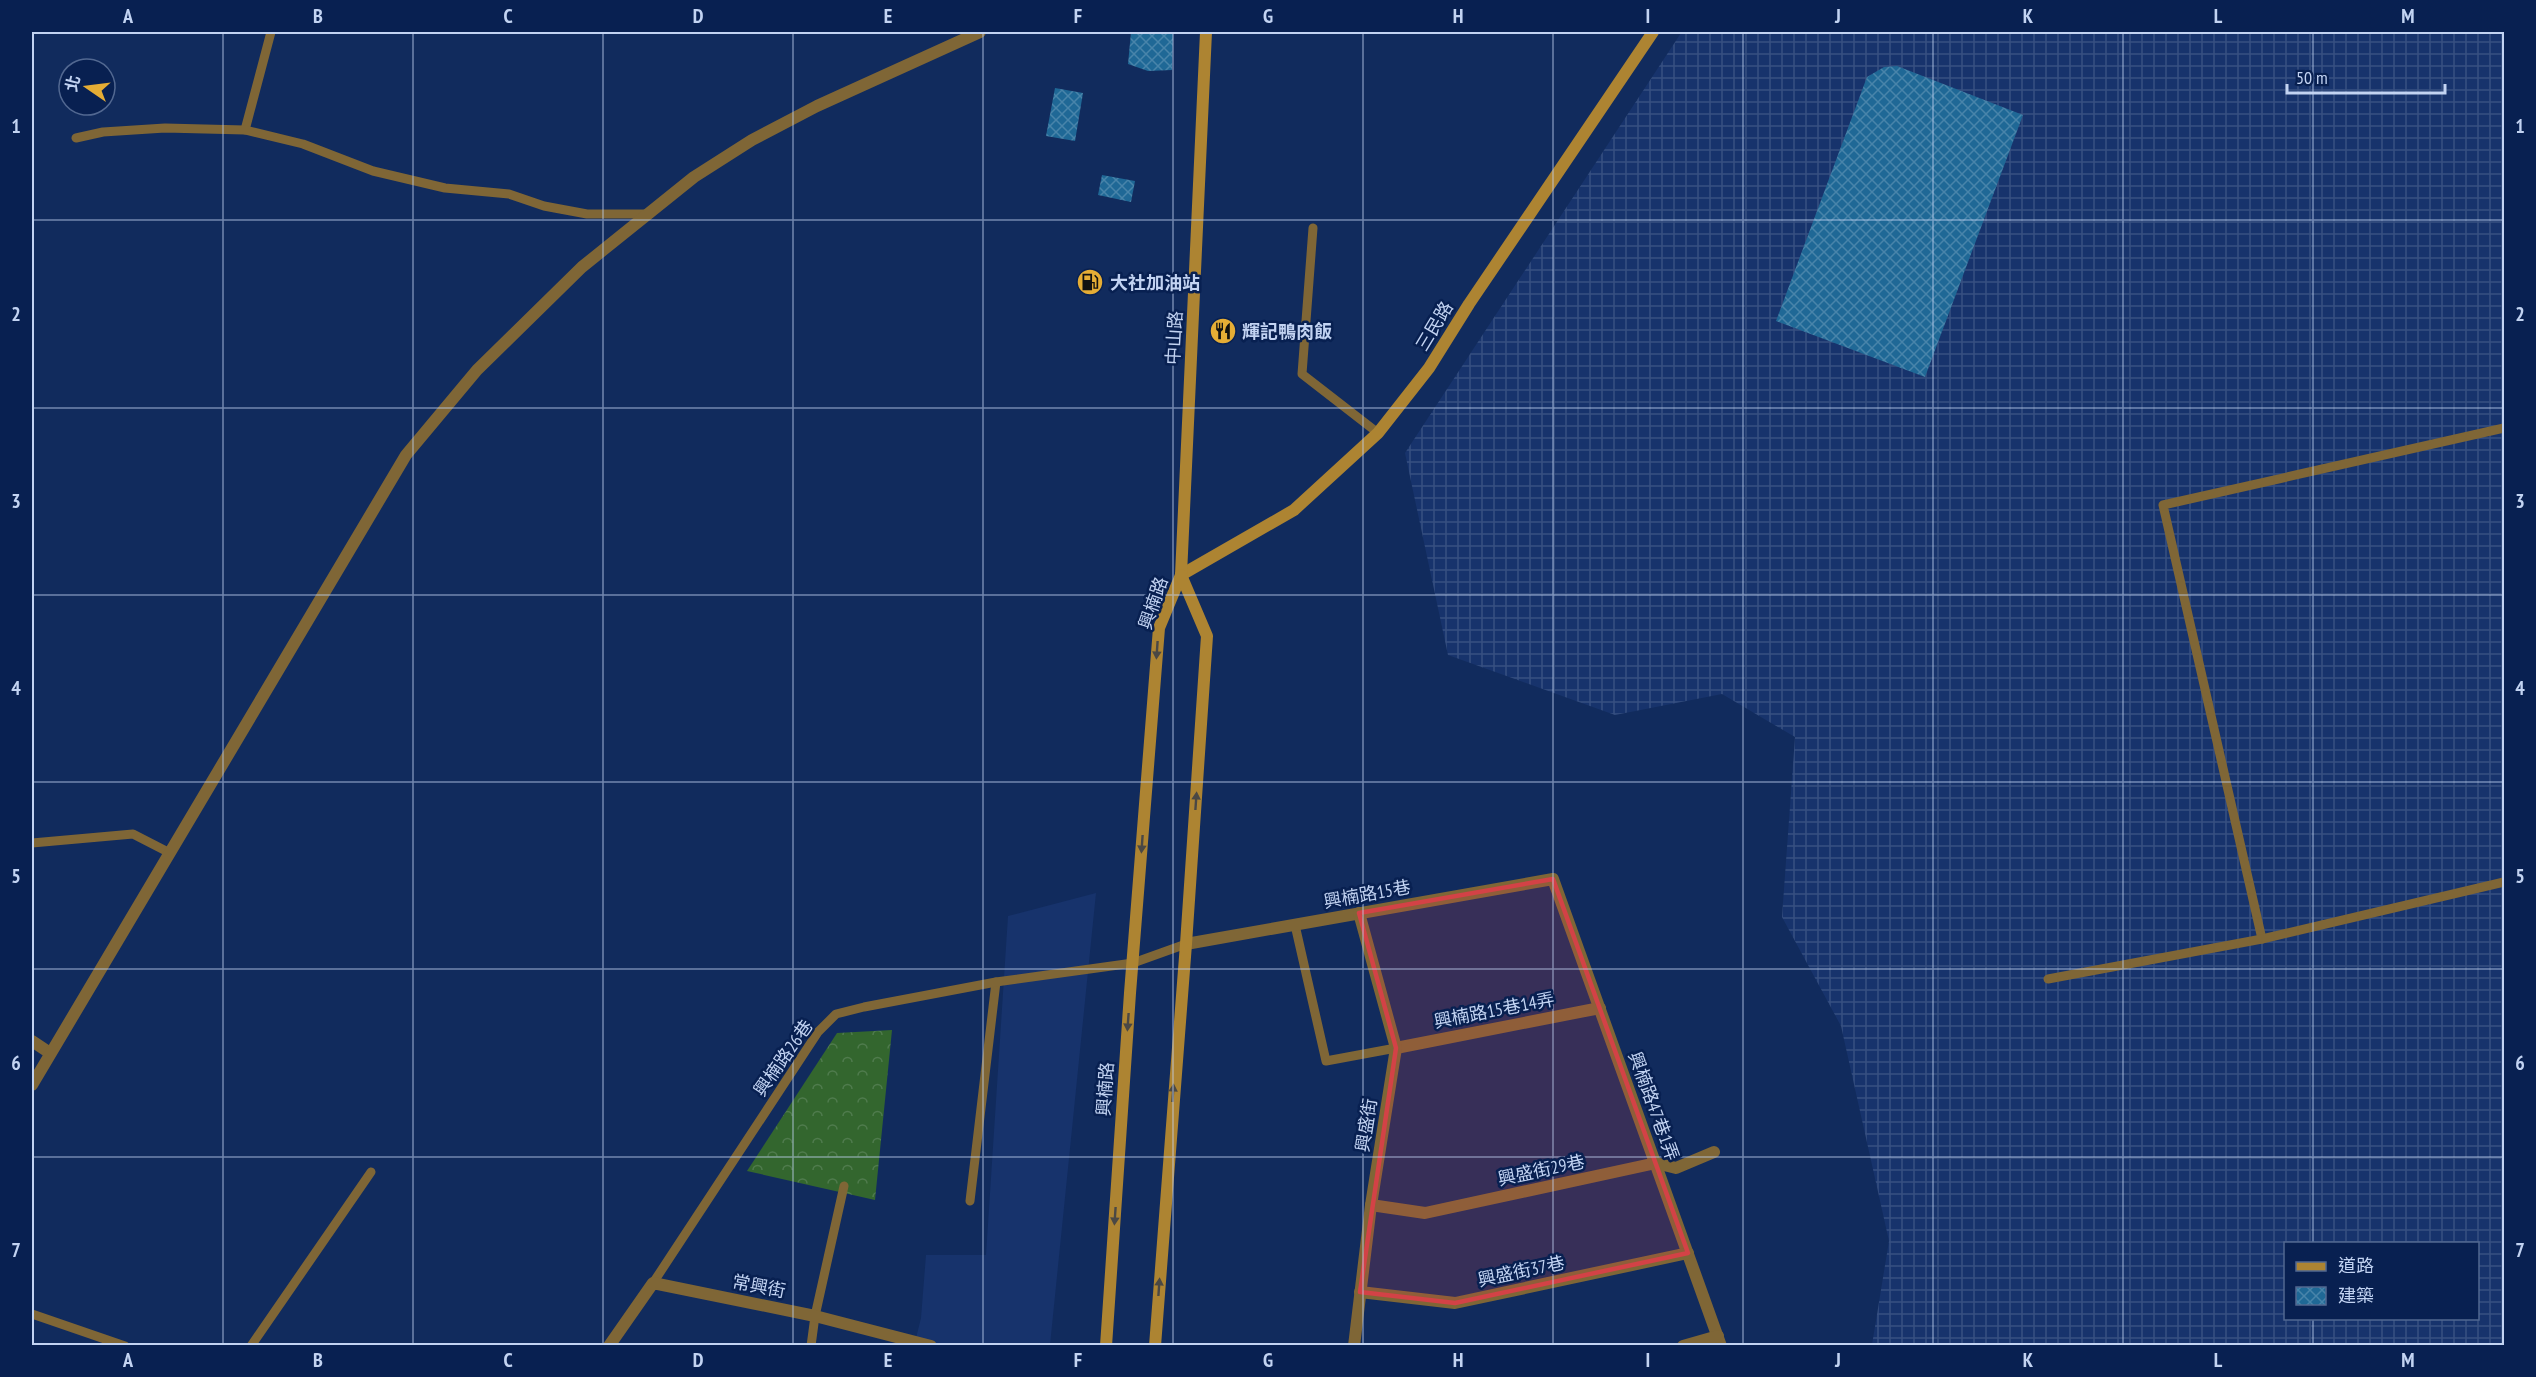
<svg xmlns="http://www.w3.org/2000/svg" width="2536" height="1377" viewBox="0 0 2536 1377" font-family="'PT Sans Narrow','Noto Sans TC',sans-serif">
	<defs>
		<pattern id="industrial-grid" width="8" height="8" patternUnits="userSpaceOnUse" patternTransform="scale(1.5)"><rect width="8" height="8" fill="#17336c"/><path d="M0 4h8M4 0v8" fill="none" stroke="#375081"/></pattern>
		<pattern id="forest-crowns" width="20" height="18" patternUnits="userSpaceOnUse" patternTransform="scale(1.5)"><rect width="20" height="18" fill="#33662e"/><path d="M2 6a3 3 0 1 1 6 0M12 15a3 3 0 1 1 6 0" fill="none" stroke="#4f7b4d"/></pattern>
		<pattern id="building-cross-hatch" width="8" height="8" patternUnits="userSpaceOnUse" patternTransform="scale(1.5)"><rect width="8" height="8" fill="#1f6896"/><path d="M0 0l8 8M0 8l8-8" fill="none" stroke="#4884aa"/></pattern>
	</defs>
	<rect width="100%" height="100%" fill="#112b5d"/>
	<!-- built -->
	<path fill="#17336c" d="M 1096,893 L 1050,1345 L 914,1346 L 921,1318 L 926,1255 L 986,1255 L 1008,916 Z"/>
	<!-- industrial -->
	<path fill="url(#industrial-grid)" fill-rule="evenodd" d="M 1847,32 L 2504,32 L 2504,1345 L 1872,1345 L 1889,1241 L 1841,1026 L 1782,917 L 1795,737 L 1722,694 L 1615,715 L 1448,655 L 1405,453 L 1681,33 ZM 2286,1244 L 2478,1244 L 2478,1318 L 2286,1318 Z"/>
	<!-- forest -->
	<path fill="url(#forest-crowns)" d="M 892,1030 L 875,1200 L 747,1171 L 837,1033 Z"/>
	<!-- building -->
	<g fill="url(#building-cross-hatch)">
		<path d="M 1131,32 L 1173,32 L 1172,70 L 1148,71 L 1128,64 Z"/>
		<path d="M 1897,66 L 2023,115 L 1925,377 L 1776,321 L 1867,77 L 1884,67 Z"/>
		<path d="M 1055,88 L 1083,93 L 1075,141 L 1046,136 Z"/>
		<path d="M 1102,175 L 1135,181 L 1131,202 L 1098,195 Z"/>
	</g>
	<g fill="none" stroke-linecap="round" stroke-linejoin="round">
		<!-- lane -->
		<g stroke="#7f6636" stroke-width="9">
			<path d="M 245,130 L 271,32"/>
			<path d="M 76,138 L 103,132 L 165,128 L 245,130 L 303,144 L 373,171 L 445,188 L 509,194 L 544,206 L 587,214 L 650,214"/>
			<path d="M 1313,228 L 1302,374 L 1378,433"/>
			<path d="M 32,843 L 133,834 L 168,852"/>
			<path d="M 1295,925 L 1326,1061 L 1396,1048"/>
			<path d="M 2262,939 L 2163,505 L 2504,428"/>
			<path d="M 2048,979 L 2262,939 L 2504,882"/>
			<path d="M 970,1201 L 996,982"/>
			<path d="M 653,1283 L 818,1032 L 836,1014 L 864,1007 L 996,982 L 1133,963 L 1186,944"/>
			<path d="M 32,1314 L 125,1346"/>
			<path d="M 251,1346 L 371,1172"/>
			<path d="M 811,1346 L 815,1316 L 844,1186"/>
		</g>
		<!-- street -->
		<g stroke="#7f6636" stroke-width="12">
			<path d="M 1186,944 L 1553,879 L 1721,1346"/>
			<path d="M 32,1041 L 50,1053"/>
			<path d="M 1396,1048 L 1600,1008"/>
			<path d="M 32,1085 L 406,455 L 477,370 L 582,267 L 694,177 L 752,140 L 817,106 L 980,32"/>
			<path d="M 1371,1205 L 1425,1213 L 1656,1163 L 1676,1168 L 1714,1152"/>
			<path d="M 1360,1292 L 1455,1303 L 1688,1253"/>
			<path d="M 609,1346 L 653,1283 L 815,1316 L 931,1346"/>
			<path d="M 1354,1346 L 1371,1205 L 1396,1048 L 1359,913"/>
			<path d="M 1683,1346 L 1718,1336"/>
		</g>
		<!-- secondary -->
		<g stroke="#ad8432" stroke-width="12">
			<path d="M 1181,575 L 1294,510 L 1378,433 L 1429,368 L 1469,304 L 1653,32"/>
			<path d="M 1106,1346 L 1130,993 L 1159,628 L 1181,575 L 1206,32"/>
			<path d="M 1155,1346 L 1186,944 L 1207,636 L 1181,575"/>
		</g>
	</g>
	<!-- one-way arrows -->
	<defs><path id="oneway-solid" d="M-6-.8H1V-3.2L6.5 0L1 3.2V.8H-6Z" transform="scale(1.5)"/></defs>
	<g fill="#4a4845">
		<use href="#oneway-solid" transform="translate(1157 650) rotate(94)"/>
		<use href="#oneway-solid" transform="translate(1196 801) rotate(-86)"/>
		<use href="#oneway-solid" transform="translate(1142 844) rotate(94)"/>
		<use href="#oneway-solid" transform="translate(1128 1022) rotate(94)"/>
		<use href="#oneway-solid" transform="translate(1173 1093) rotate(-86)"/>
		<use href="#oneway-solid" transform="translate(1115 1216) rotate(94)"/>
		<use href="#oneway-solid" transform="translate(1159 1287) rotate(-86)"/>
	</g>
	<!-- marked area -->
	<path fill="#d34246" fill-opacity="0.2" stroke="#d34246" stroke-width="4.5" stroke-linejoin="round" d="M 1553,879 L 1688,1253 L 1455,1303 L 1360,1292 L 1396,1048 L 1359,913 Z"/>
	<!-- grid -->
	<path fill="none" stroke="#c2d3f2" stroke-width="1.5" stroke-opacity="0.55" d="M 223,32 L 223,1346M 413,32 L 413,1346M 603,32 L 603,1346M 793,32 L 793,1346M 983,32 L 983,1346M 1173,32 L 1173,1346M 1363,32 L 1363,1346M 1553,32 L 1553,1346M 1743,32 L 1743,1346M 1933,32 L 1933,1346M 2123,32 L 2123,1346M 2313,32 L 2313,1244M 32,220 L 2504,220M 32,408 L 2504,408M 32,595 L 2504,595M 32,782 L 2504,782M 32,969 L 2504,969M 32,1157 L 2504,1157M 2313,1318 L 2313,1346"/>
	<!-- icons -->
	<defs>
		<symbol id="fuel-disc" viewBox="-11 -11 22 22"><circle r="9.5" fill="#e5ad35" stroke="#082051"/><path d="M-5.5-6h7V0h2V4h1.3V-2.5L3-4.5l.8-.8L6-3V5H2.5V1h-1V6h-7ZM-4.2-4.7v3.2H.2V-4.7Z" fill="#111"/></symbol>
		<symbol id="restaurant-disc" viewBox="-11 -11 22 22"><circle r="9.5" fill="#e5ad35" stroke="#082051"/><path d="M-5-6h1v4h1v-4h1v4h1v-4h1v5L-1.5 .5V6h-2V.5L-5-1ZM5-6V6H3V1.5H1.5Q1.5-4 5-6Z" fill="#111"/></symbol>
	</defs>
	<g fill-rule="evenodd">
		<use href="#fuel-disc" x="1075" y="267" width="30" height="30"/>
		<use href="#restaurant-disc" x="1208" y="316" width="30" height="30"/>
	</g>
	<g text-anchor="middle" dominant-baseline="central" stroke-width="5" stroke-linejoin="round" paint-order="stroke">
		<!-- poi labels -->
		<g font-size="18" font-weight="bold" fill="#c2d3f2" stroke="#082051" text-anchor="start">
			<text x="1110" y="282">大社加油站</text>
			<text x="1242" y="331">輝記鴨肉飯</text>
		</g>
		<!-- street labels -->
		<g font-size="18" fill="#c2d3f2" stroke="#082051">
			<text transform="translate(1434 326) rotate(-59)">三民路</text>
			<text transform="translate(1174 338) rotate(-87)">中山路</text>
			<text transform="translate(1153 603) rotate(-71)">興楠路</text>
			<text transform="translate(1367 894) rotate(-10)">興楠路15巷</text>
			<text transform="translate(1494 1010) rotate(-11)">興楠路15巷14弄</text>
			<text transform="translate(783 1058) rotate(-55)">興楠路26巷</text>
			<text transform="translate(1105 1089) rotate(-86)">興楠路</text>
			<text transform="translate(1654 1106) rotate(70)">興楠路47巷1弄</text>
			<text transform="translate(1366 1125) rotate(-81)">興盛街</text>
			<text transform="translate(1541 1170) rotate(-12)">興盛街29巷</text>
			<text transform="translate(1521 1271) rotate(-12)">興盛街37巷</text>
			<text transform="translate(759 1286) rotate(11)">常興街</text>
		</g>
	</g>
	<!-- border -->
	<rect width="2536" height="1377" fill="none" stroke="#082051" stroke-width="66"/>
	<!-- legend -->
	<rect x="2284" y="1242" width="195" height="78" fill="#082051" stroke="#526891" stroke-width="1.5"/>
	<rect x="2296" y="1262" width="30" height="9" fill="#ad8432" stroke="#526891" stroke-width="1.5"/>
	<text x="2338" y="1272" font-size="18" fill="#c2d3f2">道路</text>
	<rect x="2296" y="1287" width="30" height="18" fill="url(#building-cross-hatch)" stroke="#526891" stroke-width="1.5"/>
	<text x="2338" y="1302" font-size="18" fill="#c2d3f2">建築</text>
	<!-- north arrow -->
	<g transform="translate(87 87) rotate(284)"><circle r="28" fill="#082051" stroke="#526891" stroke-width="1.5"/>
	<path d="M0-4.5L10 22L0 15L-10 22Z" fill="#e5ad35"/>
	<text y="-9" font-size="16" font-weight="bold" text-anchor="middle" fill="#c2d3f2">北</text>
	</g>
	<!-- scale -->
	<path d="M2287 84v9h158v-9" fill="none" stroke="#c2d3f2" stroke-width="3"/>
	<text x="2296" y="84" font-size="18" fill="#c2d3f2" stroke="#082051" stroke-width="4.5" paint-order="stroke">50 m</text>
	<rect x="33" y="33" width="2470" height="1311" fill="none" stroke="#c2d3f2" stroke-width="2"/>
	<g font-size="20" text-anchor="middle" font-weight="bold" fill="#c2d3f2">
		<text x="128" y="23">A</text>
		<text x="318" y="23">B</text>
		<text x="508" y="23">C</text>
		<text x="698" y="23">D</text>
		<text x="888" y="23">E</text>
		<text x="1078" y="23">F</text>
		<text x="1268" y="23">G</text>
		<text x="1458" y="23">H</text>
		<text x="1648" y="23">I</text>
		<text x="1838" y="23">J</text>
		<text x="2028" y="23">K</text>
		<text x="2218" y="23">L</text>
		<text x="2408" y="23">M</text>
		<text x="16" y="133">1</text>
		<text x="2520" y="133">1</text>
		<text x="16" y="321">2</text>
		<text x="2520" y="321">2</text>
		<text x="16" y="508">3</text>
		<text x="2520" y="508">3</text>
		<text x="16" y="695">4</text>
		<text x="2520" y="695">4</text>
		<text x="16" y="883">5</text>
		<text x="2520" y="883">5</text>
		<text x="16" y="1070">6</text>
		<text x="2520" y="1070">6</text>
		<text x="16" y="1257">7</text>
		<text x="2520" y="1257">7</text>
		<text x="128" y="1367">A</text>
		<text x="318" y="1367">B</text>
		<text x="508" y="1367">C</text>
		<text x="698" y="1367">D</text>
		<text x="888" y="1367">E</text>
		<text x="1078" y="1367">F</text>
		<text x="1268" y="1367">G</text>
		<text x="1458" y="1367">H</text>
		<text x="1648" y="1367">I</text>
		<text x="1838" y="1367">J</text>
		<text x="2028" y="1367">K</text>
		<text x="2218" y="1367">L</text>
		<text x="2408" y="1367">M</text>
	</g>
</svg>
